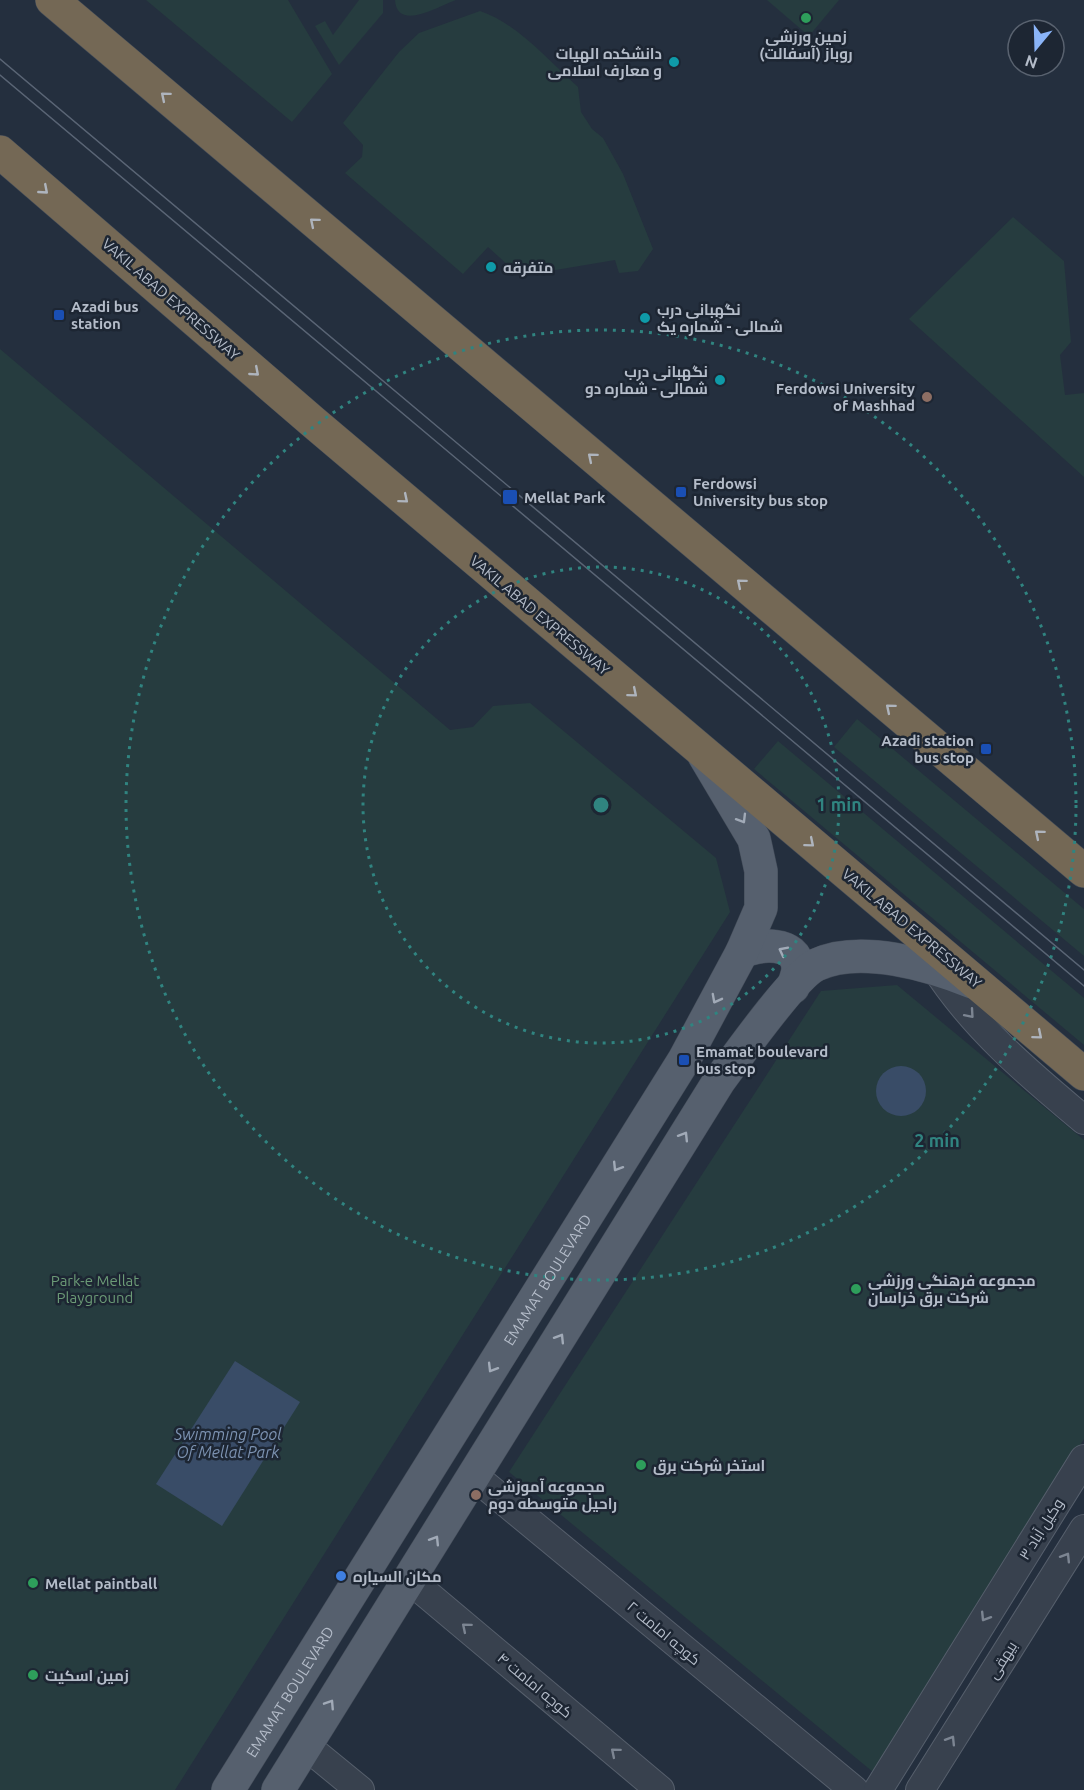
<svg xmlns="http://www.w3.org/2000/svg" width="1084" height="1790" viewBox="0 0 1084 1790" font-family="Ubuntu,Cairo,sans-serif">
	<rect width="100%" height="100%" fill="#242f3e"/>
	<!-- green -->
	<g fill="#263c3f">
		<path d="M 146,0 L 288,0 L 332,74 L 292,122 Z"/>
		<path d="M 359,0 L 383,0 L 383,13 L 339,65 L 315,26 L 325,21 L 333,35 Z"/>
		<path d="M 395,0 L 456,0 C 439,6 397,32 395,0 Z"/>
		<path d="M 767,0 L 839,0 L 809,36 Z"/>
		<path d="M 480,11 C 517,23 549,61 578,87 L 581,112 L 592,129 L 603,138 L 623,174 L 653,249 L 638,271 L 619,273 L 615,260 L 520,276 L 488,247 L 463,274 L 345,173 L 362,157 L 363,145 L 343,123 L 399,52 L 419,33 Z"/>
		<path d="M 1013,217 L 1064,261 L 1071,342 L 1060,355 L 1065,395 L 1084,393 L 1084,477 L 909,319 Z"/>
		<path d="M 0,349 L 450,730 L 473,727 L 493,706 L 530,703 L 716,858 L 730,912 L 175,1790 L 0,1790 Z"/>
		<path d="M 857,719 L 1084,909 L 1084,956 L 834,747 Z"/>
		<path d="M 778,741 L 1084,998 L 1084,1045 L 754,769 Z"/>
		<path d="M 897,985 L 1084,1140 L 1084,1439 L 873,1772 L 509,1472 L 821,991 Z"/>
	</g>
	<!-- water -->
	<g fill="#394c67">
		<circle cx="901" cy="1091" r="25"/>
		<path d="M 235,1361 L 300,1402 L 222,1526 L 156,1484 Z"/>
	</g>
	<g fill="none" stroke-linecap="round" stroke-linejoin="round">
		<defs>
			<g id="minor">
				<path d="M 935,967 C 973,1027 1030,1075 1084,1120"/>
				<path d="M 474,1476 L 854,1790"/>
				<path d="M 410,1580 L 660,1790"/>
				<path d="M 305,1745 L 360,1790"/>
				<path d="M 878,1790 L 1084,1459"/>
				<path d="M 920,1790 L 1084,1529"/>
			</g>
			<g id="major">
				<path d="M 742,952 C 758,944 797,940 798,968 C 798,974 795,981 793,987"/>
				<path id="s1" d="M 228,1790 L 684,1060 L 742,952 L 761,908 L 761,871 L 754,839 L 704,755"/>
				<path d="M 278,1790 L 719,1081 C 736,1058 795,975 816,965 C 860,944 930,965 972,982"/>
			</g>
			<g id="highway">
				<path d="M 52,0 L 1084,871"/>
				<path d="M 0,152 L 313,422 L 1084,1074"/>
			</g>
		</defs>
		<!-- minor casing -->
		<use href="#minor" stroke="#565f6c" stroke-width="30"/>
		<!-- major casing -->
		<use href="#major" stroke="#414a57" stroke-width="34"/>
		<!-- highway casing -->
		<use href="#highway" stroke="#434c59" stroke-width="34"/>
		<!-- minor -->
		<use href="#minor" stroke="#38414e" stroke-width="28"/>
		<!-- major -->
		<use href="#major" stroke="#56606e" stroke-width="33"/>
		<!-- highway -->
		<use href="#highway" stroke="#746855" stroke-width="33"/>
		<!-- tram -->
		<g stroke="#5a6575" stroke-width="1.5">
			<path d="M 0,59 L 1084,970"/>
			<path d="M 0,75 L 1084,986"/>
		</g>
	</g>
	<!-- one-way arrows -->
	<defs><path id="oneway-chevron" d="M-2-3.5L2.5 0L-2 3.5" fill="none" stroke-width="1.6" stroke-linecap="round" stroke-linejoin="round" transform="scale(1.5)"/></defs>
	<g stroke="#aeb4bd">
		<use href="#oneway-chevron" transform="translate(165 96) rotate(-140)"/>
		<use href="#oneway-chevron" transform="translate(44 190) rotate(41)"/>
		<use href="#oneway-chevron" transform="translate(314 222) rotate(-140)"/>
		<use href="#oneway-chevron" transform="translate(255 372) rotate(41)"/>
		<use href="#oneway-chevron" transform="translate(592 457) rotate(-140)"/>
		<use href="#oneway-chevron" transform="translate(404 499) rotate(40)"/>
		<use href="#oneway-chevron" transform="translate(741 583) rotate(-140)"/>
		<use href="#oneway-chevron" transform="translate(633 693) rotate(40)"/>
		<use href="#oneway-chevron" transform="translate(890 708) rotate(-140)"/>
		<use href="#oneway-chevron" transform="translate(1039 834) rotate(-140)"/>
		<use href="#oneway-chevron" transform="translate(810 843) rotate(40)"/>
		<use href="#oneway-chevron" transform="translate(1038 1035) rotate(40)"/>
	</g>
	<g stroke="#a1aab7">
		<use href="#oneway-chevron" transform="translate(742 819) rotate(59)"/>
		<use href="#oneway-chevron" transform="translate(783 951) rotate(-153)"/>
		<use href="#oneway-chevron" transform="translate(716 999) rotate(118)"/>
		<use href="#oneway-chevron" transform="translate(684 1136) rotate(-58)"/>
		<use href="#oneway-chevron" transform="translate(617 1167) rotate(122)"/>
		<use href="#oneway-chevron" transform="translate(560 1338) rotate(-58)"/>
		<use href="#oneway-chevron" transform="translate(492 1368) rotate(121)"/>
		<use href="#oneway-chevron" transform="translate(435 1540) rotate(-58)"/>
		<use href="#oneway-chevron" transform="translate(330 1704) rotate(-57)"/>
	</g>
	<g stroke="#7c8592">
		<use href="#oneway-chevron" transform="translate(970 1014) rotate(49)"/>
		<use href="#oneway-chevron" transform="translate(1066 1557) rotate(-58)"/>
		<use href="#oneway-chevron" transform="translate(985 1617) rotate(122)"/>
		<use href="#oneway-chevron" transform="translate(466 1627) rotate(-140)"/>
		<use href="#oneway-chevron" transform="translate(951 1740) rotate(-58)"/>
		<use href="#oneway-chevron" transform="translate(615 1752) rotate(-140)"/>
	</g>
	<!-- distance rings -->
	<g fill="none" stroke="#308480" stroke-width="3" stroke-dasharray="3 6">
		<circle cx="601" cy="805" r="238"/>
		<circle cx="601" cy="805" r="475"/>
	</g>
	<!-- markers -->
	<g fill="#2e9e5b" stroke="#1d2633" stroke-width="2">
		<circle cx="806" cy="18" r="6"/>
		<circle cx="856" cy="1289" r="6"/>
		<circle cx="641" cy="1465" r="6"/>
		<circle cx="33" cy="1583" r="6"/>
		<circle cx="33" cy="1675" r="6"/>
	</g>
	<g fill="#0f9aa8" stroke="#1d2633" stroke-width="2">
		<circle cx="674" cy="62" r="6"/>
		<circle cx="491" cy="267" r="6"/>
		<circle cx="645" cy="318" r="6"/>
		<circle cx="720" cy="380" r="6"/>
	</g>
	<g fill="#1a4fb4" stroke="#1d2633" stroke-width="2">
		<rect x="53" y="309" width="12" height="12" rx="3"/>
		<rect x="675" y="486" width="12" height="12" rx="3"/>
		<rect x="502" y="489" width="16" height="16" rx="3"/>
		<rect x="980" y="743" width="12" height="12" rx="3"/>
		<rect x="678" y="1054" width="12" height="12" rx="3"/>
	</g>
	<g fill="#8d6e63" stroke="#1d2633" stroke-width="2">
		<circle cx="927" cy="397" r="6"/>
		<circle cx="476" cy="1495" r="6"/>
	</g>
	<circle fill="#3f7fe0" stroke="#1d2633" stroke-width="2" cx="341" cy="1576" r="6"/>
	<g text-anchor="middle" dominant-baseline="central" stroke-width="5" stroke-linejoin="round" paint-order="stroke">
		<!-- poi labels -->
		<g font-size="15" font-weight="bold" fill="#b4bcc9" stroke="#1d2633" text-anchor="start">
			<text x="806" y="36" text-anchor="middle">زمین ورزشی<tspan x="806" dy="17">روباز (آسفالت)</tspan></text>
			<text x="662" y="53" text-anchor="end">دانشکده الهیات<tspan x="662" dy="17">و معارف اسلامی</tspan></text>
			<text x="503" y="267">متفرقه</text>
			<text x="71" y="306">Azadi bus<tspan x="71" dy="17">station</tspan></text>
			<text x="657" y="309">نگهبانی درب<tspan x="657" dy="17">شمالی - شماره یک</tspan></text>
			<text x="708" y="371" text-anchor="end">نگهبانی درب<tspan x="708" dy="17">شمالی - شماره دو</tspan></text>
			<text x="915" y="388" text-anchor="end">Ferdowsi University<tspan x="915" dy="17">of Mashhad</tspan></text>
			<text x="693" y="483">Ferdowsi<tspan x="693" dy="17">University bus stop</tspan></text>
			<text x="524" y="497">Mellat Park</text>
			<text x="974" y="740" text-anchor="end">Azadi station<tspan x="974" dy="17">bus stop</tspan></text>
			<text x="696" y="1051">Emamat boulevard<tspan x="696" dy="17">bus stop</tspan></text>
			<text x="868" y="1280">مجموعه فرهنگی ورزشی<tspan x="868" dy="17">شرکت برق خراسان</tspan></text>
			<text x="653" y="1465">استخر شرکت برق</text>
			<text x="488" y="1486">مجموعه آموزشی<tspan x="488" dy="17">راحیل متوسطه دوم</tspan></text>
			<text x="353" y="1576">مکان السیاره</text>
			<text x="45" y="1583">Mellat paintball</text>
			<text x="45" y="1675">زمین اسکیت</text>
		</g>
		<!-- street labels -->
		<g font-size="15" fill="#b4bcc9" stroke="#1d2633">
			<text transform="translate(171 299) rotate(41)">VAKIL ABAD EXPRESSWAY</text>
			<text transform="translate(540 615) rotate(40)">VAKIL ABAD EXPRESSWAY</text>
			<text transform="translate(912 928) rotate(40)">VAKIL ABAD EXPRESSWAY</text>
			<text stroke="none"><textPath href="#s1" startOffset="602">EMAMAT BOULEVARD</textPath></text>
			<text transform="translate(1041 1529) rotate(-58)">۳ وکیل آباد</text>
			<text transform="translate(664 1633) rotate(40)">کوچه امامت ۲</text>
			<text transform="translate(1002 1660) rotate(-58)">بیهقی</text>
			<text transform="translate(535 1685) rotate(40)">کوچه امامت ۴</text>
			<text stroke="none"><textPath href="#s1" startOffset="116">EMAMAT BOULEVARD</textPath></text>
		</g>
		<!-- park labels -->
		<g font-size="15" fill="#6b9a76" stroke="#1d2633">
			<text x="95" y="1280">Park-e Mellat<tspan x="95" dy="17">Playground</tspan></text>
		</g>
		<!-- water labels -->
		<g font-size="16" font-style="italic" fill="#7c92b1" stroke="#1d2633">
			<text x="228" y="1434">Swimming Pool<tspan x="228" dy="18">Of Mellat Park</tspan></text>
		</g>
	</g>
	<circle cx="601" cy="805" r="9" fill="#308480" stroke="#1d2633" stroke-width="3"/>
	<g font-size="18" text-anchor="middle" font-weight="bold" fill="#308480" stroke="#1d2633" stroke-width="5" stroke-linejoin="round" paint-order="stroke">
		<text x="839" y="811">1 min</text>
		<text x="937" y="1147">2 min</text>
	</g>
	<!-- north arrow -->
	<g transform="translate(1036 48) rotate(199)"><circle r="28" fill="#1d2633" stroke="#59626f" stroke-width="1.5"/>
	<path d="M0-4.5L10 22L0 15L-10 22Z" fill="#8ab4f8"/>
	<text y="-9" font-size="16" font-weight="bold" text-anchor="middle" fill="#b4bcc9">N</text>
	</g>
</svg>
